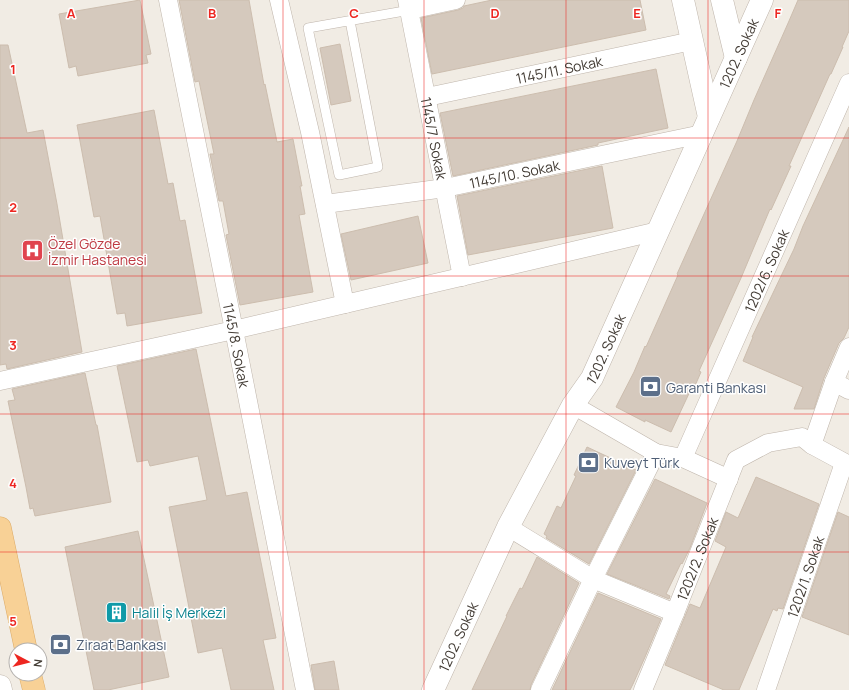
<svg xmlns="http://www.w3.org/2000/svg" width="849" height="690" viewBox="0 0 849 690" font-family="Manrope,sans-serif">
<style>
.building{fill:#d5c9bd;stroke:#ccbdae}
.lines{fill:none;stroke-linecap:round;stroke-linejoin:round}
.service-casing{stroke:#bfb5ab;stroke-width:10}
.minor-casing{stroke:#bfb5ab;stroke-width:19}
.tertiary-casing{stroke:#bfb5ab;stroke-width:23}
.primary-casing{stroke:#dcab68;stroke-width:23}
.service{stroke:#fff;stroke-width:9}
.minor{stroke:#fff;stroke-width:18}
.tertiary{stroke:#fff;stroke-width:22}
.primary{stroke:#f8d196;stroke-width:22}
.grid{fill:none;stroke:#ed2620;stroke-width:1;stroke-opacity:0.55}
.labels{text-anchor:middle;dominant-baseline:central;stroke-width:3;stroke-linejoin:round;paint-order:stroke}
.street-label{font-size:14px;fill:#433c35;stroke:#fff}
.health-label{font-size:14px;fill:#be3a42;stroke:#fff;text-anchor:start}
.service-label{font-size:14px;fill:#4e5e75;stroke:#fff;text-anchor:start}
.culture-label{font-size:14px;fill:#0d838f;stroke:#fff;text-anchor:start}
.grid-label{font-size:13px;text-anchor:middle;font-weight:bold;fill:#ed2620;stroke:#fff;stroke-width:3;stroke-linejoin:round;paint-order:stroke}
</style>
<rect width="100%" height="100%" fill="#f1ece4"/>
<g class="building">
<polygon points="140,0 151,54 146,55 148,63 78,76 76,66 69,68 59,14"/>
<polygon points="179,0 249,0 264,85 265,84 277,142 293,139 302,186 300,186 305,214 299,215 313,292 240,305 226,235 229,234 223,201 219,201 210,154 214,154 199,81 195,82"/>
<polygon points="492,0 640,0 646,30 432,74 421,18 458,10 463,8 464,6"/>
<polygon points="798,0 849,0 849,31 842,47 843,47 831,74 830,74 789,166 791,166 771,210 770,209 741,278 699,371 701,372 694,388 692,387 671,432 645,420 645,422 616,407 634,372 645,346 646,347 678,275 677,274 737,141 754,100 789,21"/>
<polygon points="340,44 351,101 331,105 320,48"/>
<polygon points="0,45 8,45 27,133 43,130 57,204 82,352 7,369 6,364 0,365"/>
<polygon points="656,69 668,128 598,143 598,145 453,176 440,113"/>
<polygon points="154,110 168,184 173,183 180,221 185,220 202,313 127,326 125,313 117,314 100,216 94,217 77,125"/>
<polygon points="849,127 849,327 844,338 839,343 824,378 814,409 794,409 803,387 743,361 753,337 752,337 794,249 803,226"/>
<polygon points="602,166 613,228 468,255 457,196"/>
<polygon points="418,216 428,263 351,280 341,234"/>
<polygon points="196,349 226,496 247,492 276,638 263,640 274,690 231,690 222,648 198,653 169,507 207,500 198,456 150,466 148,460 137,462 117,366"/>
<polygon points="85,373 96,425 97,425 111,502 35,516 33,508 30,509 26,487 8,401 15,400 12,389"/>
<polygon points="587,447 636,470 589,564 546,538 547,536 544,534 557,506 561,508 576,476 574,475"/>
<polygon points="756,477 819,504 783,609 778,608 777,611 773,609 739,690 724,690 665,665 690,604 700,608 726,547 715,541 726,512 738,518"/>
<polygon points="655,479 707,503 690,548 682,564 681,563 666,594 670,596 669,599 607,574"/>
<polygon points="838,512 849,517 849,635 802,617"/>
<polygon points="138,531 169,677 108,690 94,690 65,547"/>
<polygon points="537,557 579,583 531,685 530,690 472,690 507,616 506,616 520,588 522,589"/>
<polygon points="598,593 661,619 645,657 633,684 630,690 552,690"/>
<polygon points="334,661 339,690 315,690 311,665"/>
</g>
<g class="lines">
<defs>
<polyline id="service" points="350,21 378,167 339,175 308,28 410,10"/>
<g id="minor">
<path id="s1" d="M168 0 234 330 305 690"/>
<polyline points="279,0 310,132 345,304"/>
<path id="s2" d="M407 0 462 277"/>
<polyline points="410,10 456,0"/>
<path id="s3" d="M427 97 692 41"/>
<path id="s4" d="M325 204 445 188 702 134"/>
<polyline points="0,381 234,330 658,231"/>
<polyline points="834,382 849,390"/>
<polyline points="573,405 656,453 683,458 729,479"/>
<polyline points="812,445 834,382 849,347"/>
<path id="s5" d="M683 458 849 83"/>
<polyline points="508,527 593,579 675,613"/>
<polyline points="540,690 593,579 656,453"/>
<path id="s6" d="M643 690 675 613 736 460 768 443 802 437 812 445 849 465"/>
<path id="s7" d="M766 690 844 463"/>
</g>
<g id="tertiary">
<polyline points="683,0 709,117"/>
<polyline points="722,0 736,58"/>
<polyline points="0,686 1,690"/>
<path id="s8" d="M433 690 508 527 573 405 592 378 762 0"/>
</g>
<g id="primary">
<polyline points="0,528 26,650"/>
<polyline points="30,674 34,690"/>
</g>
</defs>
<use href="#service" class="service-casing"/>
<use href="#minor" class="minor-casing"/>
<use href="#tertiary" class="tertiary-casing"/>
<use href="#primary" class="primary-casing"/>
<use href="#service" class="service"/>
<use href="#minor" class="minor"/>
<use href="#tertiary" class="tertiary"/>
<use href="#primary" class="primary"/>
</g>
<path class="grid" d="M142 0V690M283 0V690M424 0V690M566 0V690M708 0V690M0 138H849M0 276H849M0 414H849M0 552H849"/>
<defs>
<symbol id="hospital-square" viewBox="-11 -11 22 22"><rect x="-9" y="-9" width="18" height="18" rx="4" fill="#e0444e" stroke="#fff"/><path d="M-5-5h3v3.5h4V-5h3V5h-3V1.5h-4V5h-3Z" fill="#fff"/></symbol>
<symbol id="bank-square" viewBox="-11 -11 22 22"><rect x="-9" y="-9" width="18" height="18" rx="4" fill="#5c6f8a" stroke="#fff"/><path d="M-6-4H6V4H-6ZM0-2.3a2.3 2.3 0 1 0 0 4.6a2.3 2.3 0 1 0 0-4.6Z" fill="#fff"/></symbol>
<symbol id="building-square" viewBox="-11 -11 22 22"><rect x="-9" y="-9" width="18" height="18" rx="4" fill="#0f9aa8" stroke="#fff"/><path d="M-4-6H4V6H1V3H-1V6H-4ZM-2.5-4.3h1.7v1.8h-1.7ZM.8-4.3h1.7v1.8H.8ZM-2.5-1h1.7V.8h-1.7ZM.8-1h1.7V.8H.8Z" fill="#fff"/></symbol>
</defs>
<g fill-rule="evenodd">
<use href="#hospital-square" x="20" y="238" width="25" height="25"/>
<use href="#bank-square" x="638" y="374" width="25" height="25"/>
<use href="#bank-square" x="576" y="450" width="25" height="25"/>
<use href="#building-square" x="104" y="600" width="25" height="25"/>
<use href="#bank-square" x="48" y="632" width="25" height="25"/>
</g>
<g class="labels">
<g class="street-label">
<text stroke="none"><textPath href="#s8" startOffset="707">1202. Sokak</textPath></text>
<text stroke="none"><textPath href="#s3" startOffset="135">1145/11. Sokak</textPath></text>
<text stroke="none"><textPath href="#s2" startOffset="141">1145/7. Sokak</textPath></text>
<text stroke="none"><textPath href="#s4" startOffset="192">1145/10. Sokak</textPath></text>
<text stroke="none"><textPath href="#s5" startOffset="205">1202/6. Sokak</textPath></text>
<text stroke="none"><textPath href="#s1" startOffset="352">1145/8. Sokak</textPath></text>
<text stroke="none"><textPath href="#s8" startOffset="383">1202. Sokak</textPath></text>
<text stroke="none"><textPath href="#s6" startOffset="142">1202/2. Sokak</textPath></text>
<text stroke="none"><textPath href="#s7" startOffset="120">1202/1. Sokak</textPath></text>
<text stroke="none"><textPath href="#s8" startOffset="59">1202. Sokak</textPath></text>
</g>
<g class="health-label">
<text x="48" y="243">Özel Gözde<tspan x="48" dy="16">İzmir Hastanesi</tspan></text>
</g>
<g class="service-label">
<text x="666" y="387">Garanti Bankası</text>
<text x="604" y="462">Kuveyt Türk</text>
<text x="76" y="644">Ziraat Bankası</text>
</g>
<g class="culture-label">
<text x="132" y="612">Halil İş Merkezi</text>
</g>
</g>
<g class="grid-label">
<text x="71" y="18">A</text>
<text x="212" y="18">B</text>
<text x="354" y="18">C</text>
<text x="495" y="18">D</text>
<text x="637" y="18">E</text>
<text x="778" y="18">F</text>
<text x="13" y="74">1</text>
<text x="13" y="212">2</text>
<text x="13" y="350">3</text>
<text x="13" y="488">4</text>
<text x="13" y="626">5</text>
</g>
<g transform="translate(28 662) rotate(97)"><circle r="19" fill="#ffffff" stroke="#b4b1ae"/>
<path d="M0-3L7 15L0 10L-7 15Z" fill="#ed2620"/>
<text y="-6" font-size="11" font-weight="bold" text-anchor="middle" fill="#433c35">N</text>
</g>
</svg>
